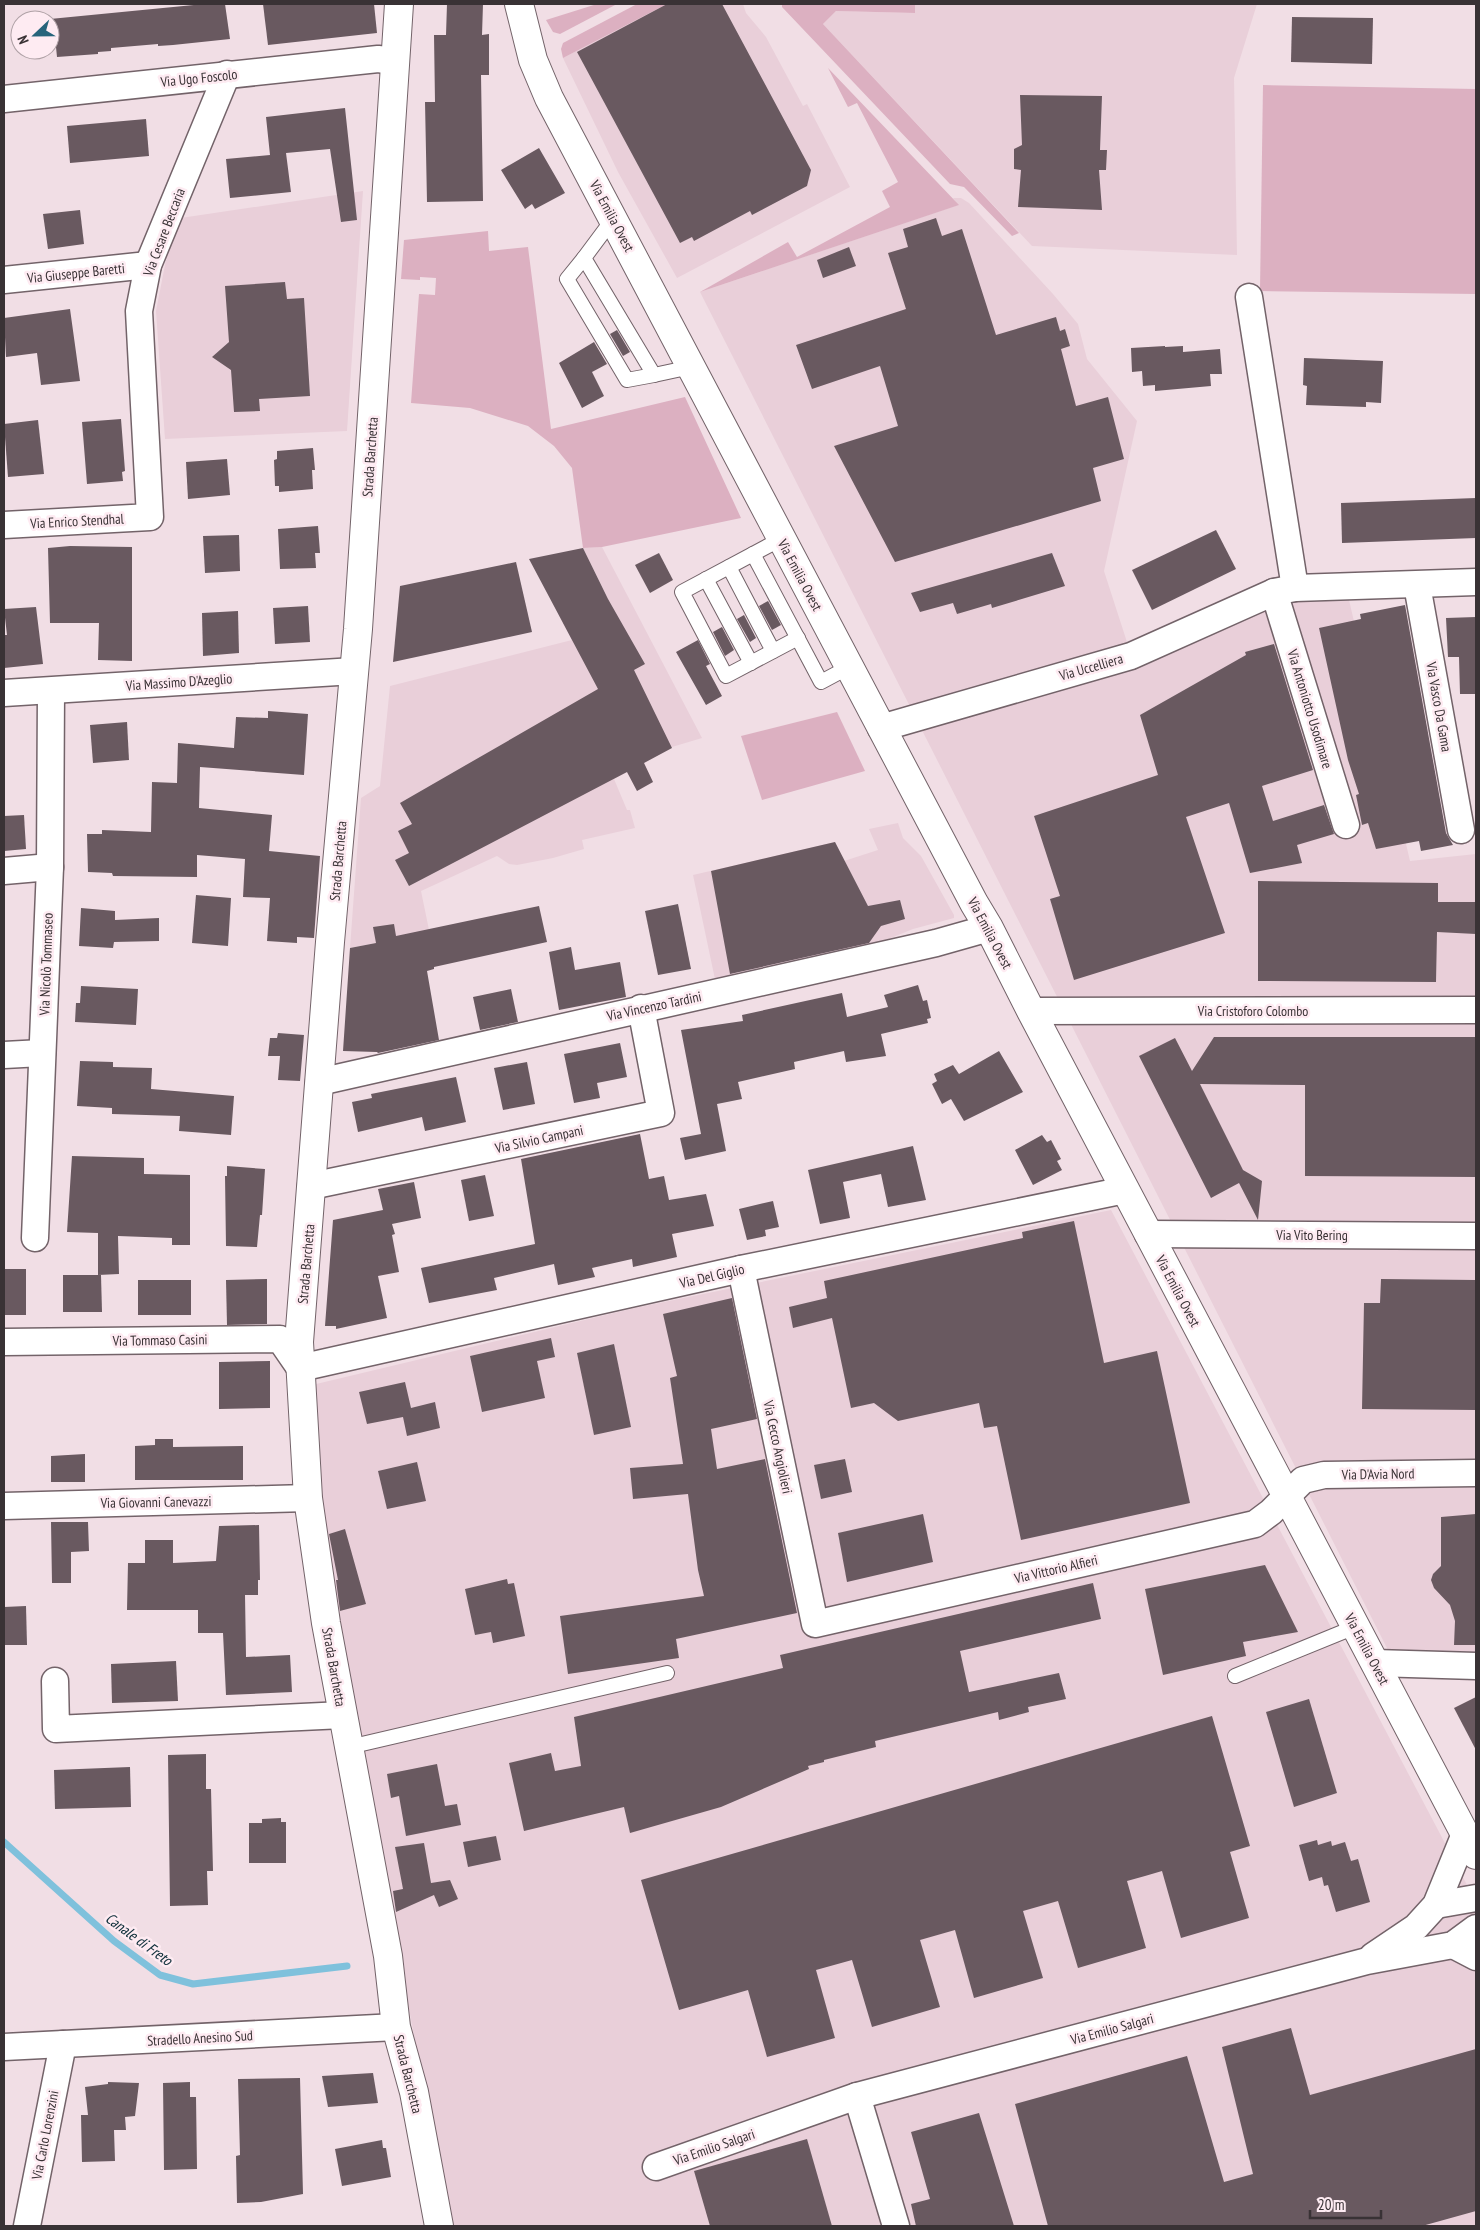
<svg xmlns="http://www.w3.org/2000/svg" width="1480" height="2230" viewBox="0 0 1480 2230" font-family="'PT Sans Narrow',sans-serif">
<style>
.built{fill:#e9cfd9}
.green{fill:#dcb0c1}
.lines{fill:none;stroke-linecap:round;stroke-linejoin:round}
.stream{stroke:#7fc1dc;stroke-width:7}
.building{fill:#695960}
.service-casing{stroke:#736369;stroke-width:16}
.minor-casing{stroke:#736369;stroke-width:29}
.tertiary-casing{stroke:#736369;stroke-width:30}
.secondary-casing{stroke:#736369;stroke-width:30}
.service{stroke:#fff;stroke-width:14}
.minor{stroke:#fff;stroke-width:26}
.tertiary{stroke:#fff;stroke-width:28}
.secondary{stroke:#fff;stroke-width:28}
.labels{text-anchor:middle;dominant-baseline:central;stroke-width:5;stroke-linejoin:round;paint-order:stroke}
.street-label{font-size:14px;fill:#393235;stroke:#feebf2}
.water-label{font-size:15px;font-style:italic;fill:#0d2e39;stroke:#feebf2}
</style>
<rect width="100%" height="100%" fill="#f1dee5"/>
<g class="built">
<polygon points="667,4 743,4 746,13 766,37 803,106 807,104 850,187 677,278 618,172 563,58"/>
<polygon points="915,4 1257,4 1234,78 1237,255 1032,246 823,24 836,11 914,13"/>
<polygon points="363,191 347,431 165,439 156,311 174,219"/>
<polygon points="953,198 961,198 969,203 1053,294 1078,324 1087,359 1137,421 1104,571 1136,670 1271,602 1349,600 1410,861 1476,854 1476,1653 1390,1654 700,292 958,205"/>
<polygon points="602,547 702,738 672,747 644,763 653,782 637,791 627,772 614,779 627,810 630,810 635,828 582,840 584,849 553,858 517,865 509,864 497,856 421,891 429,930 427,933 350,948 361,798 380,786 390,686 572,640 563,623 608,599 583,548"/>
<polygon points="898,823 903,838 921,856 954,915 954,918 913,929 866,948 816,956 731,976 716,984 693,875 835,842 844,861 878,850 869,829"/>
<polygon points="1111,1210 1476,1902 1476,2226 448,2226 415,2041 321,1535 312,1385 635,1308"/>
</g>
<g class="green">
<polygon points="597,4 617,4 560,34 553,32 546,20"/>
<polygon points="637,4 667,4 563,58 561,49 563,43"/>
<polygon points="782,4 915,4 915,13 836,11 823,24 1019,233 1012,236 964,187 950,184 782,7"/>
<polygon points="828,68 959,205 700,292 788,242 797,257 890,207 882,191 898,182 857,103 848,107"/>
<polygon points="1263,85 1476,89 1476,294 1260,291"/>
<polygon points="488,231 489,251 528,247 551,429 685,397 741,518 602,547 583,548 572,468 554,446 528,426 470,408 411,403 419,294 435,295 436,278 420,277 420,280 401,279 404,240"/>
<polygon points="837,712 865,771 762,800 741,736"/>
</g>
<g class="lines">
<polyline class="stream" points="4,1842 114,1941 160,1975 193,1984 347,1966"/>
</g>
<g class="building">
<polygon points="204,4 225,4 230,39 173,45 158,46 158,44 111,48 111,51 98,52 98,54 57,57 56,47 53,48 50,19"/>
<polygon points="263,4 374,4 377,33 268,45"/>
<polygon points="447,4 483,4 482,35 489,34 489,75 481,75 483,201 427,202 425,102 435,102 434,35 446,35"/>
<polygon points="667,4 722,4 811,170 807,186 752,215 750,211 694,241 692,237 680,243 577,52"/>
<polygon points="1292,17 1373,18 1372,64 1291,62"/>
<polygon points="1020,95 1102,96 1100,150 1107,150 1106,170 1099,170 1102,210 1018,207 1021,170 1014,169 1014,149 1022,145"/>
<polygon points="345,108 357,220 341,222 330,149 286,153 291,192 230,198 226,159 270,155 266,117"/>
<polygon points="146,119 149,156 70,163 67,126"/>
<polygon points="539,148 565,193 535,209 532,204 525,209 501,170"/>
<polygon points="80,210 84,244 48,249 43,214"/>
<polygon points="936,218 942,236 962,229 996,335 1056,317 1060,331 1065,329 1070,346 1061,349 1076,406 1108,397 1124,459 1093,468 1101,501 895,562 834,446 898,426 880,366 812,389 796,345 906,309 888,253 908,247 903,229"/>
<polygon points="849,247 856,266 823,278 817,260"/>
<polygon points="285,282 287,299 304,298 310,396 259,399 260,411 234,412 231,370 212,357 229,342 225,286"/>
<polygon points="70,309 80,381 41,385 37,353 6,357 4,318"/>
<polygon points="617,330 630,352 623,356 610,334"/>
<polygon points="594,342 607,364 592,372 604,396 582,408 559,363"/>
<polygon points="1165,346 1165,347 1183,346 1183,352 1220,349 1222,374 1210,374 1211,386 1155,391 1155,385 1143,386 1142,371 1132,372 1131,348"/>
<polygon points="1304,358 1383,361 1381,403 1366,402 1366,407 1306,405 1307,386 1303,385"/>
<polygon points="121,419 125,471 122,472 123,481 87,484 82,422"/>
<polygon points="38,420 44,474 8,477 4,424"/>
<polygon points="313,448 315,470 312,470 313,489 279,492 279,486 275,486 274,460 277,459 277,451"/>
<polygon points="227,459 230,495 188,499 186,462"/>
<polygon points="1476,498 1476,538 1342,543 1341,503"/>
<polygon points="318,526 320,553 315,553 316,568 280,569 278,529"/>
<polygon points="1216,530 1236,569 1152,610 1132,570"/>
<polygon points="239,535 240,571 205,573 203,536"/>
<polygon points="70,546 132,547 132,661 98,660 99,623 50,623 48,548"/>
<polygon points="583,548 608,599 645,664 634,670 672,748 644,763 653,782 637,791 627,772 409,886 395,860 409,853 398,831 412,824 400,803 598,689 529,559"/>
<polygon points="659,553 673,580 650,593 635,565"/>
<polygon points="1052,553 1065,586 992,608 991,604 957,614 953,603 920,612 911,593"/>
<polygon points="516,562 532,632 393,662 400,586"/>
<polygon points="768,601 781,625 772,630 759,606"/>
<polygon points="1405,605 1446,833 1453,845 1421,851 1419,841 1376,849 1368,823 1362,825 1356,795 1359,794 1348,760 1319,628 1361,619 1360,614"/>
<polygon points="308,606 310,642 275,644 273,608"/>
<polygon points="36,607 43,664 4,668 4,635 7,635 4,609"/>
<polygon points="238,611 239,653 203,656 202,613"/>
<polygon points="744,615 756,638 750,642 737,619"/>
<polygon points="1476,617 1476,694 1460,694 1459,657 1448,657 1446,618"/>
<polygon points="722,627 734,650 725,656 713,632"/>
<polygon points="698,640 710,664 706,666 722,696 706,705 676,652"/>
<polygon points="1274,644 1313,770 1262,786 1273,821 1324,805 1334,834 1297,845 1302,863 1250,873 1229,803 1186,817 1225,933 1074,980 1050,899 1060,896 1034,816 1158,775 1140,715 1246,655 1245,652"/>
<polygon points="268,711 308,714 304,775 200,767 199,808 272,815 269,851 320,856 314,938 297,937 297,943 267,941 270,898 243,897 245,859 197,855 197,877 113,876 112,873 88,872 87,834 102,834 102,830 151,832 152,782 177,783 178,743 234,748 236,717 268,718"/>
<polygon points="127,722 129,760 93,763 90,725"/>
<polygon points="24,815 26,849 4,851 4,816"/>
<polygon points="835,842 868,906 900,900 905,919 881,926 869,943 730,974 711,871"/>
<polygon points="1258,881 1438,883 1438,902 1476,902 1476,934 1437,932 1436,982 1258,981"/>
<polygon points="196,895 231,898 228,946 192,943"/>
<polygon points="678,904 691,969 658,975 645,911"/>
<polygon points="539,906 547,942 434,967 434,969 427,971 439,1040 378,1053 377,1052 343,1051 350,948 376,943 373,927 394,924 396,936"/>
<polygon points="81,908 115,911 115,920 159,918 159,941 114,942 113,948 79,946"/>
<polygon points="571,947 575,970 620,962 626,997 559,1010 549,952"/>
<polygon points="918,985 923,1001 927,1000 931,1018 927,1019 928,1023 881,1034 886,1056 846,1062 844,1051 794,1062 795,1069 738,1082 742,1099 717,1104 726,1151 685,1160 680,1138 701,1134 681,1030 743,1021 742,1015 842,993 847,1017 888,1007 884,995"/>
<polygon points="81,986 138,989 136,1025 75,1022 76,1003 80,1003"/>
<polygon points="511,989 518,1022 480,1030 473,997"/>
<polygon points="278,1033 304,1035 300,1081 278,1080 280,1056 268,1056 270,1038 277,1038"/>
<polygon points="1214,1037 1476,1037 1476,1177 1305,1176 1305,1085 1200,1084 1243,1170 1262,1181 1258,1220 1239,1183 1211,1198 1139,1056 1175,1038 1192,1071"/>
<polygon points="620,1043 627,1077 597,1083 600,1098 574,1103 564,1054"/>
<polygon points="999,1051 1023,1092 964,1121 951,1099 942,1104 932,1084 937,1081 934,1074 953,1065 959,1074"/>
<polygon points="80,1061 113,1062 113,1067 152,1068 151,1089 234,1096 231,1135 179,1131 180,1116 112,1114 112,1108 77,1106"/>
<polygon points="527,1062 535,1104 503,1110 494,1068"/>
<polygon points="456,1077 466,1122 425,1131 422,1117 358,1132 352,1102 372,1098 371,1094"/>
<polygon points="640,1134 649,1179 664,1176 669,1200 706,1194 714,1226 672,1234 677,1257 633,1267 632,1259 592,1268 595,1277 558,1285 554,1264 494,1278 497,1290 429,1303 421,1268 535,1244 521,1159"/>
<polygon points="1042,1135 1047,1142 1051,1140 1061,1159 1057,1161 1062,1170 1033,1185 1015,1150"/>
<polygon points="913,1146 926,1200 888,1207 881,1174 843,1182 850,1218 820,1224 808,1170"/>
<polygon points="72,1156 144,1158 144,1174 190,1175 190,1245 172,1245 172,1238 118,1236 119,1274 98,1275 98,1233 67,1232"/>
<polygon points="227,1166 265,1169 262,1215 260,1215 257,1247 226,1246 225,1176 227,1176"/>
<polygon points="485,1175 494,1216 469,1221 461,1180"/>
<polygon points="414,1182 421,1218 392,1224 395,1234 392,1235 399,1272 378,1276 387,1318 336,1329 336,1326 325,1326 333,1220 383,1210 378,1189"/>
<polygon points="773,1201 779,1227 765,1230 766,1236 747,1240 739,1209"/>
<polygon points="1074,1221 1104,1363 1157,1351 1190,1503 1021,1540 997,1426 984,1428 979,1403 898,1421 874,1403 851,1408 832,1318 793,1328 789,1307 827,1298 824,1281 1023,1238 1022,1232"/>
<rect x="4" y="1269" width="22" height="46"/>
<polygon points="63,1275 101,1275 102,1312 63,1312"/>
<polygon points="267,1279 267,1324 227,1325 226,1280"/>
<polygon points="1381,1279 1476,1280 1476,1410 1362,1409 1364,1303 1380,1303"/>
<rect x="138" y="1280" width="53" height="35"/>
<polygon points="732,1298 757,1419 711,1429 717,1469 765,1459 797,1613 676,1639 679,1658 568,1674 560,1616 704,1596 698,1570 688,1494 633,1499 630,1468 683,1464 670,1378 677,1376 663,1314"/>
<polygon points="551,1338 555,1357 537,1361 545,1398 482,1412 470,1356"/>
<polygon points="614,1344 631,1427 594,1435 577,1353"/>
<polygon points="270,1361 270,1408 219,1409 219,1362"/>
<polygon points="405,1382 411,1408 435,1402 440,1428 407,1436 403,1417 367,1424 359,1392"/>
<polygon points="155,1439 173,1439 173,1447 243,1446 243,1480 135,1480 135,1446 155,1445"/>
<polygon points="85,1454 85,1482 51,1482 51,1456"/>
<polygon points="845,1459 852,1492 821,1499 814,1465"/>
<polygon points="417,1462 426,1501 387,1509 378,1471"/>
<polygon points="923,1514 933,1562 847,1582 838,1533"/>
<polygon points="1476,1514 1476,1645 1454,1645 1455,1621 1450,1605 1434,1588 1431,1580 1433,1574 1441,1566 1441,1517"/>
<polygon points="51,1522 88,1522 89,1551 71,1552 71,1583 52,1583"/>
<polygon points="259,1525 260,1580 258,1580 258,1595 245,1595 246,1657 290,1655 292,1692 226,1695 223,1633 198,1633 198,1610 127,1610 128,1563 145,1563 145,1540 173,1540 173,1563 216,1561 219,1526"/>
<polygon points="345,1529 366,1604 340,1611 336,1580 338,1580 329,1534"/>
<polygon points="1265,1565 1298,1632 1243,1642 1246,1656 1163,1675 1145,1589"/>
<polygon points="507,1579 508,1584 514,1583 525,1636 493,1643 491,1632 475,1635 465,1589"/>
<polygon points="1093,1583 1101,1619 960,1651 969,1692 1059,1673 1066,1699 1028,1707 1029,1712 999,1720 998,1712 875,1741 876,1747 824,1760 824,1762 808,1766 809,1769 721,1807 630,1833 624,1807 524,1831 509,1763 551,1753 555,1771 581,1766 574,1717 783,1668 780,1655"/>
<polygon points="26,1606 27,1645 4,1645 4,1607"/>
<polygon points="176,1661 178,1701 112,1703 111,1664"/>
<polygon points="1476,1697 1476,1750 1454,1708"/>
<polygon points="1309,1699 1337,1793 1294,1807 1266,1712"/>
<polygon points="1212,1716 1250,1846 1230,1852 1249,1918 1181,1938 1162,1871 1145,1876 1127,1881 1146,1948 1078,1968 1058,1901 1023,1911 1043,1978 974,1998 955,1930 920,1940 940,2007 872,2027 852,1960 816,1970 835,2038 767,2057 748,1990 679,2010 641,1880"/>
<polygon points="206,1754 206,1789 211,1789 213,1871 207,1871 208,1905 170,1906 168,1755"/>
<polygon points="437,1764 445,1806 457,1804 461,1825 406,1836 399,1796 391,1798 387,1774"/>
<polygon points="130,1767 131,1807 55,1809 54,1770"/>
<polygon points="281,1818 281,1822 286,1822 286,1863 249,1863 249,1823 262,1823 262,1819"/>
<polygon points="496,1836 501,1860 468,1867 463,1842"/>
<polygon points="1317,1840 1318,1845 1331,1841 1332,1846 1345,1842 1351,1861 1358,1859 1370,1902 1336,1912 1328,1885 1324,1886 1322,1877 1309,1881 1299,1845"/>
<polygon points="424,1843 431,1883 450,1880 458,1899 439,1907 434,1895 396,1912 393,1891 403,1889 395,1847"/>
<polygon points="1291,2028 1310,2095 1476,2049 1476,2211 1422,2226 1048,2226 1015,2104 1187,2056 1224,2182 1253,2174 1222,2047"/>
<polygon points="373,2073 378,2103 328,2107 322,2076"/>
<polygon points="300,2078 303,2194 261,2202 237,2203 236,2156 240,2155 238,2079"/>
<polygon points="108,2082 139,2083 135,2116 125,2117 126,2130 114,2130 115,2161 82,2162 81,2115 88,2115 85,2087 108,2084"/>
<polygon points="190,2082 190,2097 196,2097 197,2169 164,2170 163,2083"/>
<polygon points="979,2113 1014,2226 916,2226 911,2204 930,2199 911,2132"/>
<polygon points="807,2139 832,2226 710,2226 694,2171"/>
<polygon points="382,2140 383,2148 386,2148 391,2177 342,2186 335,2149"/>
</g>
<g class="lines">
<defs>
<g id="service">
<polyline points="613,219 584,258 654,375 691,367"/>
<polyline points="584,258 567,279 627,380 654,375"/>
<polyline points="781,539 682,592 726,676 798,638"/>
<polyline points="753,554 821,682 849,667"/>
<polyline points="729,567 773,651"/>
<polyline points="706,579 751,663"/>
<polyline points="1235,1676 1355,1627"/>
<polyline points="349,1747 667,1673"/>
</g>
<g id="minor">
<polyline points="4,99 378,59 394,61"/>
<polyline points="4,280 148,265"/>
<polyline points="1249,297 1295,588"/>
<polyline points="4,525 150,517 139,311 148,265 227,74"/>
<polyline points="1417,585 1461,830"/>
<polyline points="1274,592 1346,825"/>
<polyline points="4,693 354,671"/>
<polyline points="881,728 1131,656 1274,592 1295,588 1476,582"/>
<polyline points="4,871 50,867"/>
<polyline points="1031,1011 1476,1010"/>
<polyline points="4,1055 42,1053"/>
<polyline points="319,1082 936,943 989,928"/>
<polyline points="311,1186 661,1113 641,1008"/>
<polyline points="1148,1234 1476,1236"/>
<polyline points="35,1238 50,867 51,691"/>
<polyline points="741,1269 815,1624 1255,1524 1271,1512 1303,1480 1324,1475 1476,1473"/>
<polyline points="4,1342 280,1339 300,1368 741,1269 1125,1190"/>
<polyline points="4,1506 308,1498"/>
<polyline points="1375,1663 1476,1666"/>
<polyline points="55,1681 56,1729 343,1715"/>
<polyline points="1436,1905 1476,1898"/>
<polyline points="1453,1945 1476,1957"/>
<polyline points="1373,1956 1416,1927 1436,1905 1465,1834"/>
<polyline points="4,2047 396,2027"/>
<polyline points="857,2096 896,2226"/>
<polyline points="656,2167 857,2096 1367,1961 1453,1945 1476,1928"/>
<polyline points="27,2226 63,2044"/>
</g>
<polyline id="tertiary" points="399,4 358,629 330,942 299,1342 308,1498 326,1623 388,1956 396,2027 414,2092 439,2226"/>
<polyline id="secondary" points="519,4 533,60 549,98 974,903 989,928 1031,1011 1476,1855"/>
</defs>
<use href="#service" class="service-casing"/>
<use href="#minor" class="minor-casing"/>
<use href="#tertiary" class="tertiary-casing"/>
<use href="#secondary" class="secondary-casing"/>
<use href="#service" class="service"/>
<use href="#minor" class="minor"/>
<use href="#tertiary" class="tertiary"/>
<use href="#secondary" class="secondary"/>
</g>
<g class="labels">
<g class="street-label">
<text transform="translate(199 78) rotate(-6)">Via Ugo Foscolo</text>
<text transform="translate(612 216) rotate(62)">Via Emilia Ovest</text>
<text transform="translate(164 232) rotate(-69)">Via Cesare Beccaria</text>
<text transform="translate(76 273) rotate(-6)">Via Giuseppe Baretti</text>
<text transform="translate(370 457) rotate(-86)">Strada Barchetta</text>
<text transform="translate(77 521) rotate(-3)">Via Enrico Stendhal</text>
<text transform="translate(800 575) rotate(62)">Via Emilia Ovest</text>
<text transform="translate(1091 667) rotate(-16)">Via Uccelliera</text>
<text transform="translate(179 682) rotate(-4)">Via Massimo D'Azeglio</text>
<text transform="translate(1439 707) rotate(80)">Via Vasco Da Gama</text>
<text transform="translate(1310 709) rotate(73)">Via Antoniotto Usodimare</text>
<text transform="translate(338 861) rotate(-85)">Strada Barchetta</text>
<text transform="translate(990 933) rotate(62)">Via Emilia Ovest</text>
<text transform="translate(46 964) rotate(-88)">Via Nicolò Tommaseo</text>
<text transform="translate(654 1006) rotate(-12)">Via Vincenzo Tardini</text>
<text x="1253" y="1011">Via Cristoforo Colombo</text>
<text transform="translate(539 1139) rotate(-12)">Via Silvio Campani</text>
<text x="1312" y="1235">Via Vito Bering</text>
<text transform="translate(306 1264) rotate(-85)">Strada Barchetta</text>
<text transform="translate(712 1276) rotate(-13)">Via Del Giglio</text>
<text transform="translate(1178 1291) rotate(62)">Via Emilia Ovest</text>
<text transform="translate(160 1340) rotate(-1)">Via Tommaso Casini</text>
<text transform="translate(778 1447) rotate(78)">Via Cecco Angiolieri</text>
<text transform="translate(1378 1474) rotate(-1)">Via D'Avia Nord</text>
<text transform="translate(156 1502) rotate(-1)">Via Giovanni Canevazzi</text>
<text transform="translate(1056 1569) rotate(-13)">Via Vittorio Alfieri</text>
<text transform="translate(1367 1649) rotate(62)">Via Emilia Ovest</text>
<text transform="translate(334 1667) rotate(80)">Strada Barchetta</text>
<text transform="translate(1112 2029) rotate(-15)">Via Emilio Salgari</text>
<text transform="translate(200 2038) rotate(-3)">Stradello Anesino Sud</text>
<text transform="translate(408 2074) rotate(76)">Strada Barchetta</text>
<text transform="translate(45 2135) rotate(-79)">Via Carlo Lorenzini</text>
<text transform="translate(714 2147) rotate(-19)">Via Emilio Salgari</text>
</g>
<g class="water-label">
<text transform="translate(139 1939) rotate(36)">Canale di Freto</text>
</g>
</g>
<rect width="1480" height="2230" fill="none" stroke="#393235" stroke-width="10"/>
<g transform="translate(35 35) rotate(248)"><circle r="24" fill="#feebf2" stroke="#afa1a6"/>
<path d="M0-4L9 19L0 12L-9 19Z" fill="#27647b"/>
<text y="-8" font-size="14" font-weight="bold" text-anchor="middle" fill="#393235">N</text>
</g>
<path d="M1310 2210v8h71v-8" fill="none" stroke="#393235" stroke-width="2.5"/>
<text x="1318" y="2210" font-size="15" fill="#393235" stroke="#feebf2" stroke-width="4" paint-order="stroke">20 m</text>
</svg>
